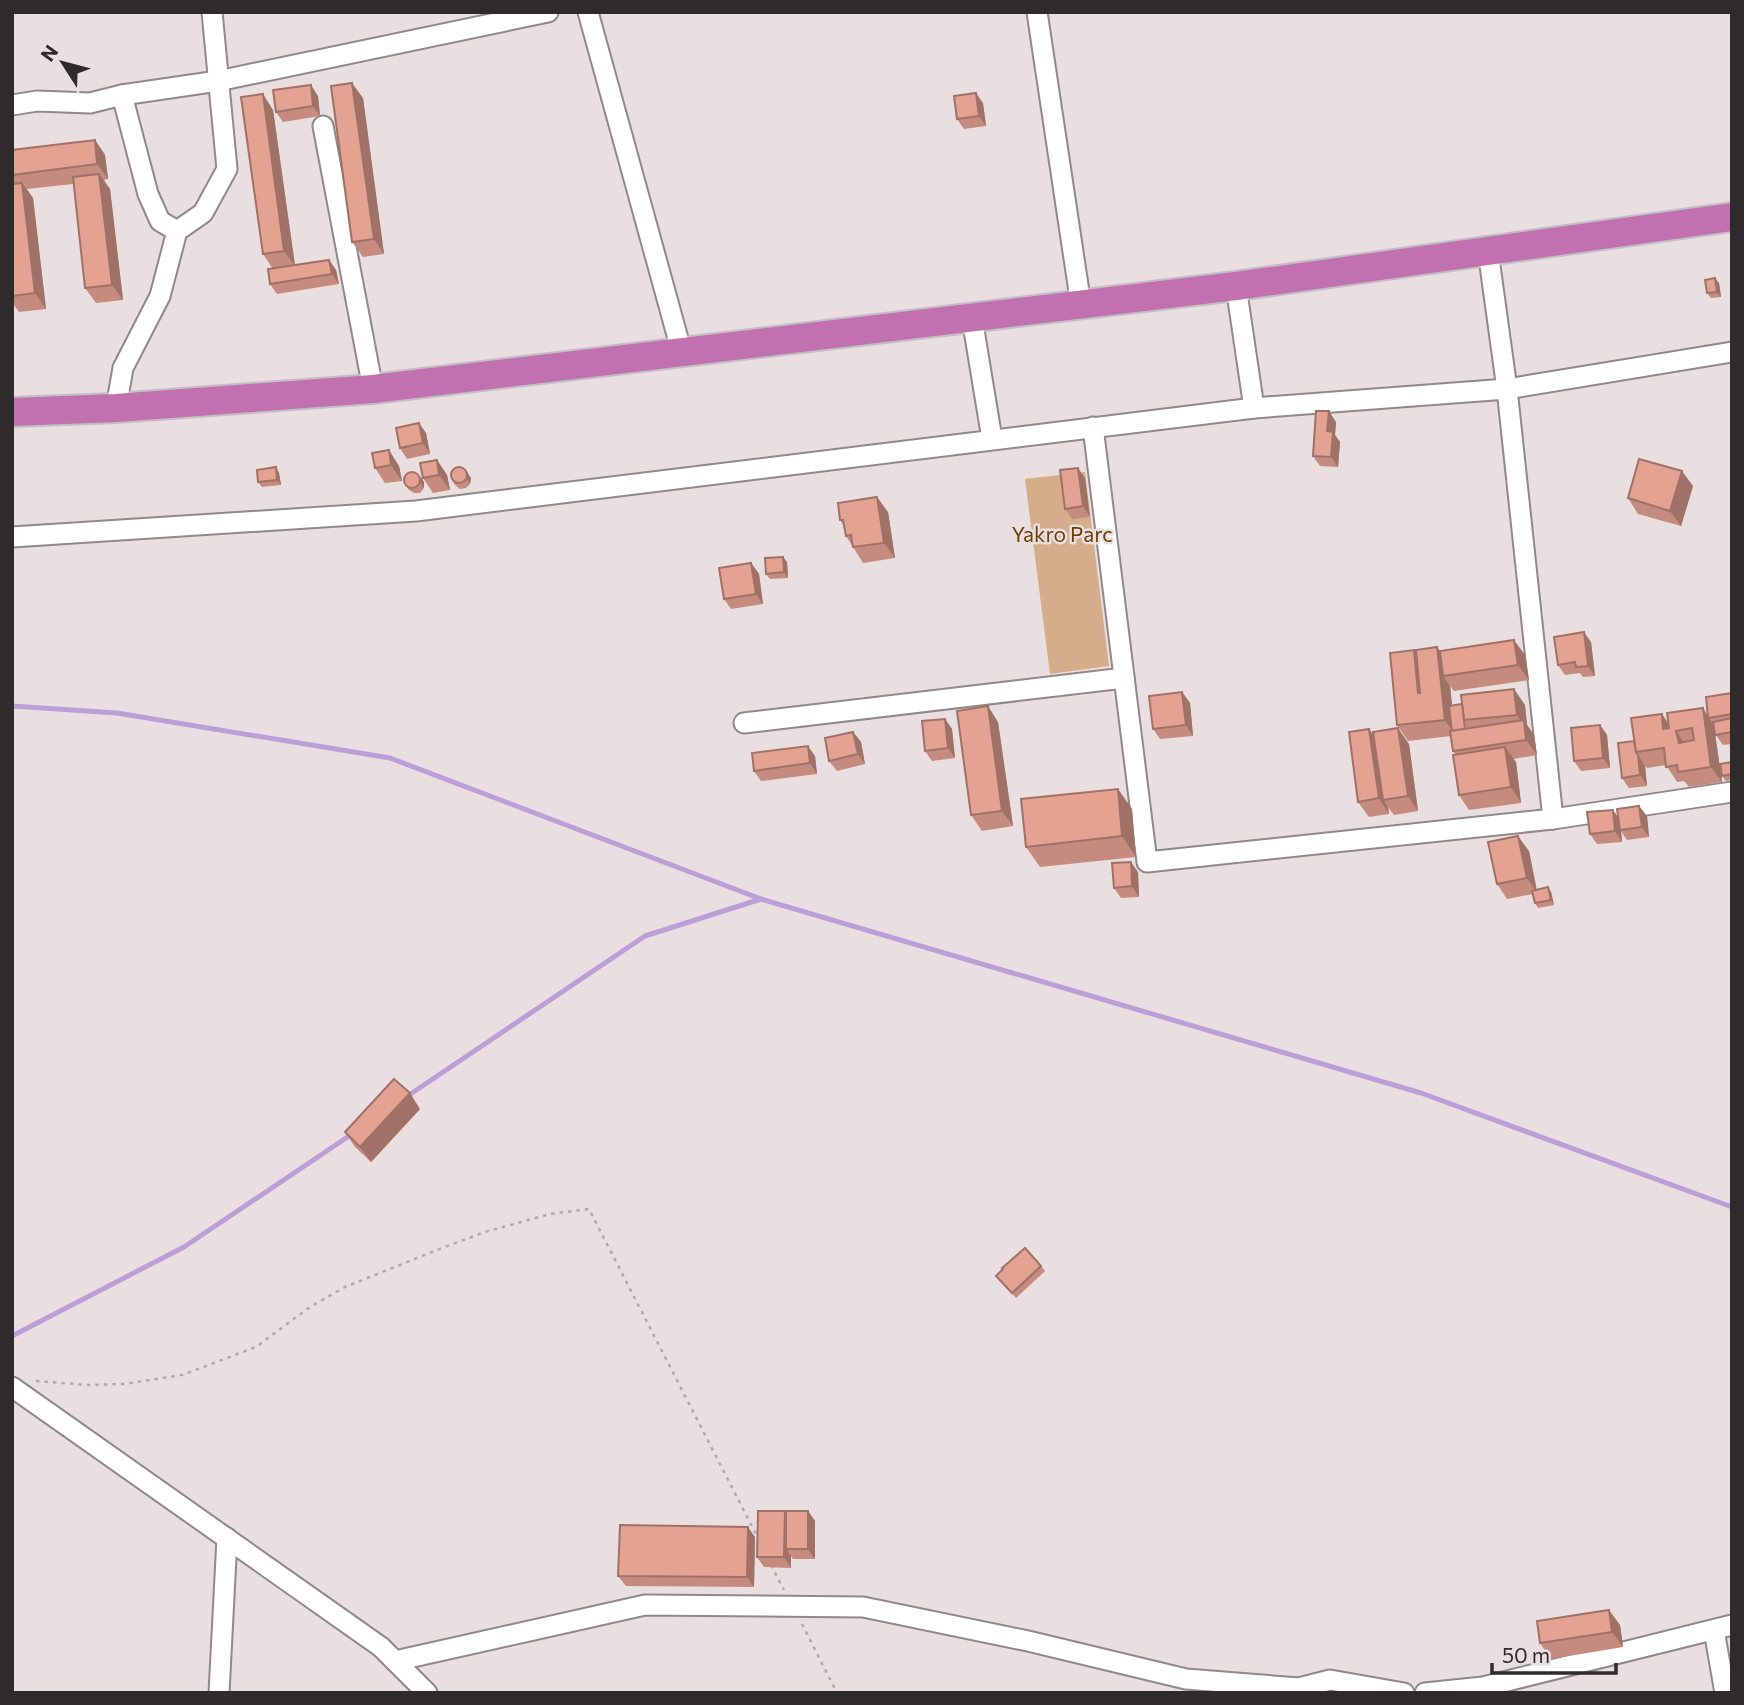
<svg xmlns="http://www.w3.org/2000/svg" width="1744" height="1705" viewBox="0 0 1744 1705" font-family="Commissioner,sans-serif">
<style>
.green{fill:#d6ad8a}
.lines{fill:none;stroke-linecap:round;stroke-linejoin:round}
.stream{stroke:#bba0d7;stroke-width:5}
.minor-casing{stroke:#91888a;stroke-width:23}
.highway-casing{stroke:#c1bfc0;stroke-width:32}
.path{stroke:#b1a9aa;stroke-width:2.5;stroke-dasharray:3.5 5;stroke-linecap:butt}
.minor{stroke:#fff;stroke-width:19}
.highway{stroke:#c171b0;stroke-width:28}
.wall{fill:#c48b7e}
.shaded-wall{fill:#a07167}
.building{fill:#e4a293;stroke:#a07167;stroke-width:2;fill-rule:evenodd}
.labels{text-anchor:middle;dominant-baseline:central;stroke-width:5;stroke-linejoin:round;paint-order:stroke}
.park-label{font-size:21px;fill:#6c3d07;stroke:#e9dfe1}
</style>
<rect width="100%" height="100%" fill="#e9dfe1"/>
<polygon class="green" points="1085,472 1109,666 1050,674 1025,479"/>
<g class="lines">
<g class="stream">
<polyline points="12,706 117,713 390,758 761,899 1421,1093 1732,1207"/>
<polyline points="406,1097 645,936 761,899"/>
<polyline points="12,1336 184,1247 352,1134"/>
</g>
<defs>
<g id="minor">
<polyline points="588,12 682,353"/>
<polyline points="1037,12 1081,305"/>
<polyline points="122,95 148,194 160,221 177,231"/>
<polyline points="12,105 37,101 90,103 122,95 218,81 548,12"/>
<polyline points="323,126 373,389"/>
<polyline points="1488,251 1507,389 1553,819"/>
<polyline points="1236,286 1254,408"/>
<polyline points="972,318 992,439"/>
<polyline points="116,408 123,368 160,296 177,231 203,213 227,169 212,12"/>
<polyline points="1093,427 1147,862 1553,819 1732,792"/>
<polyline points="12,537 416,511 1254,408 1507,389 1732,352"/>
<polyline points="744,723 1124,678"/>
<polyline points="12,1387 381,1647 427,1693"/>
<polyline points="1714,1630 1725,1693"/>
<polyline points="395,1661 645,1605 863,1607 1028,1641 1186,1679 1299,1688 1330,1680 1404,1693"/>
<polyline points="219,1693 227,1538"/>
<polyline points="1425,1693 1483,1687 1732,1625"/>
</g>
<polyline id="highway" points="12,412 116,408 373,389 1236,286 1732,217"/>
</defs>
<use href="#minor" class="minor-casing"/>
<use href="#highway" class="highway-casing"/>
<g class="path">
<polyline points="36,1381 90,1385 124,1384 182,1375 256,1347 310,1307 345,1287 442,1248 485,1232 550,1214 589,1209 759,1540"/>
<polyline points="771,1565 784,1590"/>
<polyline points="802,1624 837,1693"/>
</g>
<use href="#minor" class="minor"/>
<use href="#highway" class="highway"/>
</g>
<g class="wall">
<polygon points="318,96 320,116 283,122 276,112"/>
<polygon points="363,98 384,254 363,257 352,242"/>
<polygon points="983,103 986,126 964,129 957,119"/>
<polygon points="273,110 295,265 329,260 336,270 339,284 277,294 270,284 273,269 263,254"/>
<polygon points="95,140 105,155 108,179 104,180 110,189 123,300 96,303 85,288 73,184 27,189 33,198 46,309 19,312 12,302 12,150"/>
<polygon points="1719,283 1721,297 1711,298 1707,293"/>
<polygon points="1336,422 1335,435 1340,442 1338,467 1320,466 1313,456"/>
<polygon points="426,433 430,454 407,459 400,448"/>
<polygon points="372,453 399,466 402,481 385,483 375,468"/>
<polygon points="437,460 447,475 450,490 433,493 423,478"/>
<polygon points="276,467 279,473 281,485 262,487 258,482"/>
<polygon points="471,478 470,484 466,488 460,489 455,485 452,480"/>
<polygon points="1085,478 1090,517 1072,519 1065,509"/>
<polygon points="424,482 424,488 420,493 414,493 409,490 405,485"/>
<polygon points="1693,486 1681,526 1638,514 1628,498"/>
<polygon points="888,512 895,558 863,563 846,536 844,526 840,520"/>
<polygon points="787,562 788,578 770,579 766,574"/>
<polygon points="751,563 759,574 763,604 731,609 724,599"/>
<polygon points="1591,642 1595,676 1583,677 1580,673 1565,675 1558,665"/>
<polygon points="1437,647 1440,651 1525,655 1529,680 1454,691 1450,686 1452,705 1525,705 1527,725 1534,735 1537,755 1513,759 1516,762 1521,803 1469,810 1459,795 1455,754 1453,751 1451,736 1408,741 1397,725 1416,653"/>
<polygon points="1182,692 1190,703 1193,736 1160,739 1153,729"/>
<polygon points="1732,693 1732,744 1723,745 1715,734 1722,782 1689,787 1684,781 1677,782 1666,765 1647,768 1645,766 1647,786 1629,788 1622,778 1634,741 1662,714 1668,724 1708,715"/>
<polygon points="945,719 952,729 955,758 932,761 925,751"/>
<polygon points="998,722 1013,826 982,831 971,815"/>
<polygon points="1600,725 1607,735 1610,768 1581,771 1574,761"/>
<polygon points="1369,729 1374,736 1409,744 1418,811 1394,815 1388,807 1389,814 1369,817 1358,802"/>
<polygon points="853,732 861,742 865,764 837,771 829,761"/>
<polygon points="815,756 817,774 761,781 754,771"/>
<polygon points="1732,762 1732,780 1726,781 1722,776"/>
<polygon points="1132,809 1136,857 1040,867 1026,847"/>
<polygon points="1613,810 1618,818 1647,816 1649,837 1627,840 1621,831 1622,842 1597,844 1590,834"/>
<polygon points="1529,851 1537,890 1548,887 1551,892 1554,905 1538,908 1535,903 1533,894 1507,899 1497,884"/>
<polygon points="1138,872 1139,897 1121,898 1114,888"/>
<polygon points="420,1109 371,1162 355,1147 345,1132"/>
<polygon points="1041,1266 1045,1271 1016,1298 996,1276 1003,1269"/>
<polygon points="808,1511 815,1521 815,1559 793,1559 791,1556 791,1568 764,1567 757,1557 786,1514"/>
<polygon points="755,1537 754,1587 626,1586 618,1576"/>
<polygon points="1620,1625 1623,1647 1551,1659 1540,1643"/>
</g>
<g class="shaded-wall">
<polygon points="352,83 363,98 384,254 374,239"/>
<polygon points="311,85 318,96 320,116 313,106"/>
<polygon points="976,93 983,103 986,126 979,116"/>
<polygon points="263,94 273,110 295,266 284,251"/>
<polygon points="95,140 105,155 108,179 97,164"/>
<polygon points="99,174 110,189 123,300 112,285"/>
<polygon points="22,183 33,198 46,309 35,293"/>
<polygon points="329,260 336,270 339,284 332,274"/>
<polygon points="1715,278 1719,283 1721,297 1717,292"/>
<polygon points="1329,411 1336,422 1335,435 1340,442 1338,467 1331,457 1327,431"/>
<polygon points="419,423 426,433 430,454 423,443"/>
<polygon points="389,450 399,466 402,481 391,465"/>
<polygon points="437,460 447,475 450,490 439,475"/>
<polygon points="276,467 279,473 281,485 277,480"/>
<polygon points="1078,468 1085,478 1090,517 1083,506"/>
<polygon points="1682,471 1693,486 1681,526 1670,511"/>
<polygon points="467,472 471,478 470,484 467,479"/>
<polygon points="421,477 424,482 424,488 420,483"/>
<polygon points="877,497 888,512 895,558 884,543"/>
<polygon points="783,557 787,562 788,578 784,572"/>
<polygon points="751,563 759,574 763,604 756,594"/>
<polygon points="1584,632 1591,642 1595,676 1588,666"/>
<polygon points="1514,640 1525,655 1529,680 1518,665"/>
<polygon points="1437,647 1448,663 1443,676 1450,686 1455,732 1453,732 1445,720"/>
<polygon points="1414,650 1425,666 1429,708 1418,693"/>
<polygon points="1514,689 1525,705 1527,725 1534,735 1537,755 1526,740 1524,726 1517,715"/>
<polygon points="1182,692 1190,703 1193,736 1186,725"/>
<polygon points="988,706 998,722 1013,826 1002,811"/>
<polygon points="1703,708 1714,726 1722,782 1711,767"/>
<polygon points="1662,714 1672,729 1663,729"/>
<polygon points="945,719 952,729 955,758 948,748"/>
<polygon points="1600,725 1607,735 1610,768 1603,758"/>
<polygon points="1398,728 1409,744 1418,811 1408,796"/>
<polygon points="1369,729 1380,745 1383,800 1388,807 1389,814 1379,798"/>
<polygon points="1676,731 1687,747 1679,743"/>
<polygon points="853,732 861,742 865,764 858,754"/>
<polygon points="808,746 815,756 817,774 810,763"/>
<polygon points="1505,747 1516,762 1521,803 1511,787"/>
<polygon points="1638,755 1645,766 1647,786 1640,775"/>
<polygon points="1118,789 1132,809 1136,857 1122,836"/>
<polygon points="1639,806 1647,816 1649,837 1642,827"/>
<polygon points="1613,810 1620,820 1622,842 1615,831"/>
<polygon points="1518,836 1529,851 1537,893 1527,878"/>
<polygon points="1131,862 1138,872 1139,897 1132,886"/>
<polygon points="1548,887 1551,892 1554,905 1551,900"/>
<polygon points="410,1093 420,1109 371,1162 360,1147"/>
<polygon points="785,1511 792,1522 786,1549 791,1556 791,1568 784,1557"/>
<polygon points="808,1511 815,1521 815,1559 808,1549"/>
<polygon points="748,1527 755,1537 754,1587 747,1577"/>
<polygon points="1609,1610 1620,1625 1623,1647 1612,1632"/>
</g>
<g class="building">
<polygon points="352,83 374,239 352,242 331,86"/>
<polygon points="311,85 313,106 276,112 273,90"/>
<polygon points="976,93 979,116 957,119 954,96"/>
<polygon points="263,94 284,251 263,254 241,97"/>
<polygon points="95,140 97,164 12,175 12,150"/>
<polygon points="99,174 112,285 85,288 73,177"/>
<polygon points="22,183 35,293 12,296 12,184"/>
<polygon points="329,260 332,274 270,284 268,269"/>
<polygon points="1715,278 1717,292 1707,293 1705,280"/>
<polygon points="1316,411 1329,411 1327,431 1333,432 1331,457 1313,456"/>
<polygon points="419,423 423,443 400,448 396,428"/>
<polygon points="389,450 391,465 375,468 372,453"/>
<polygon points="1639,459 1682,471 1670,511 1628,498"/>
<polygon points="437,460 439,475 423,478 420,463"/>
<circle cx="459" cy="475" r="8"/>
<polygon points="276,467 277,480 258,482 257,470"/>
<polygon points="1078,468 1083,506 1065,509 1060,470"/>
<circle cx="412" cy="480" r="8"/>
<polygon points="877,497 884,543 853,547 851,535 846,536 843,520 840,520 838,503"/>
<polygon points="783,557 784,572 766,574 765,558"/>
<polygon points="751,563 756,594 724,599 719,568"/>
<polygon points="1584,632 1588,666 1576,667 1575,662 1558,665 1554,637"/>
<polygon points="1514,640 1518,665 1443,676 1440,651"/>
<polygon points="1437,647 1445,720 1397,725 1390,653 1414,650 1418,693 1420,693 1416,650"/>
<polygon points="1514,689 1517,715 1464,720 1461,695"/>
<polygon points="1182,692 1186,725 1153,729 1149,696"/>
<polygon points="1732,693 1732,714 1708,718 1706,697"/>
<polygon points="1462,704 1465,729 1452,731 1449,706"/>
<polygon points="988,706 1002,811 971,815 957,711"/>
<path d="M1703 708 1711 767 1678 772 1677 765 1666 767 1664 748 1636 752 1631 718 1662 714 1663 729 1669 728 1667 713ZM1692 728 1694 740 1679 743 1676 731Z"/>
<polygon points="1732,718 1732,732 1715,735 1713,722"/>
<polygon points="945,719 948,748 925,751 922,721"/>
<polygon points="1524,720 1526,740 1453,751 1450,731"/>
<polygon points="1600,725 1603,758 1574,761 1571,728"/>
<polygon points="1398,728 1408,796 1383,800 1373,732"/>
<polygon points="1369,729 1379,798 1358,802 1349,732"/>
<polygon points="853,732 858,754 829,761 825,738"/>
<polygon points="1634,741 1636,752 1638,755 1640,775 1622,778 1618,743"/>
<polygon points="808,746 810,763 754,771 752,753"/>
<polygon points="1505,747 1511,787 1459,795 1453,755"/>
<polygon points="1732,762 1732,774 1722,776 1720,764"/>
<polygon points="1118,789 1122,836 1026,847 1021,799"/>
<polygon points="1639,806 1642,827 1620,830 1617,809"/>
<polygon points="1613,810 1615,831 1590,834 1587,812"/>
<polygon points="1518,836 1527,878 1497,884 1488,842"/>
<polygon points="1131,862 1132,886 1114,888 1112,863"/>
<polygon points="1548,887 1551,900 1535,903 1532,891"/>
<polygon points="394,1079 410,1093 360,1147 345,1132"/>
<polygon points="1025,1248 1041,1266 1012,1293 996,1276 1003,1269 1002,1268"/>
<polygon points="758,1511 785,1511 784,1557 757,1557"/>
<rect x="786" y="1511" width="22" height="38"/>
<polygon points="620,1525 748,1527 747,1577 618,1576"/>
<polygon points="1609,1610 1612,1632 1540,1643 1537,1621"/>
</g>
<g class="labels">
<g class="park-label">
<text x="1062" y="533">Yakro Parc</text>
</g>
</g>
<rect width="1744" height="1705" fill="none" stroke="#2f2b2c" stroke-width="28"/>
<g transform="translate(63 63) rotate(306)" stroke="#e9dfe1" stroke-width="5" paint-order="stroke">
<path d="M0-5L12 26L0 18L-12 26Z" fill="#2f2b2c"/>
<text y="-10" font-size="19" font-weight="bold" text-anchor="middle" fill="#2f2b2c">N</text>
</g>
<path d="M1492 1663v10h124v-10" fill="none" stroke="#2f2b2c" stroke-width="3.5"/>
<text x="1502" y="1663" font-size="21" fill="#2f2b2c" stroke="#e9dfe1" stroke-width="5" paint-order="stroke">50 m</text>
</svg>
